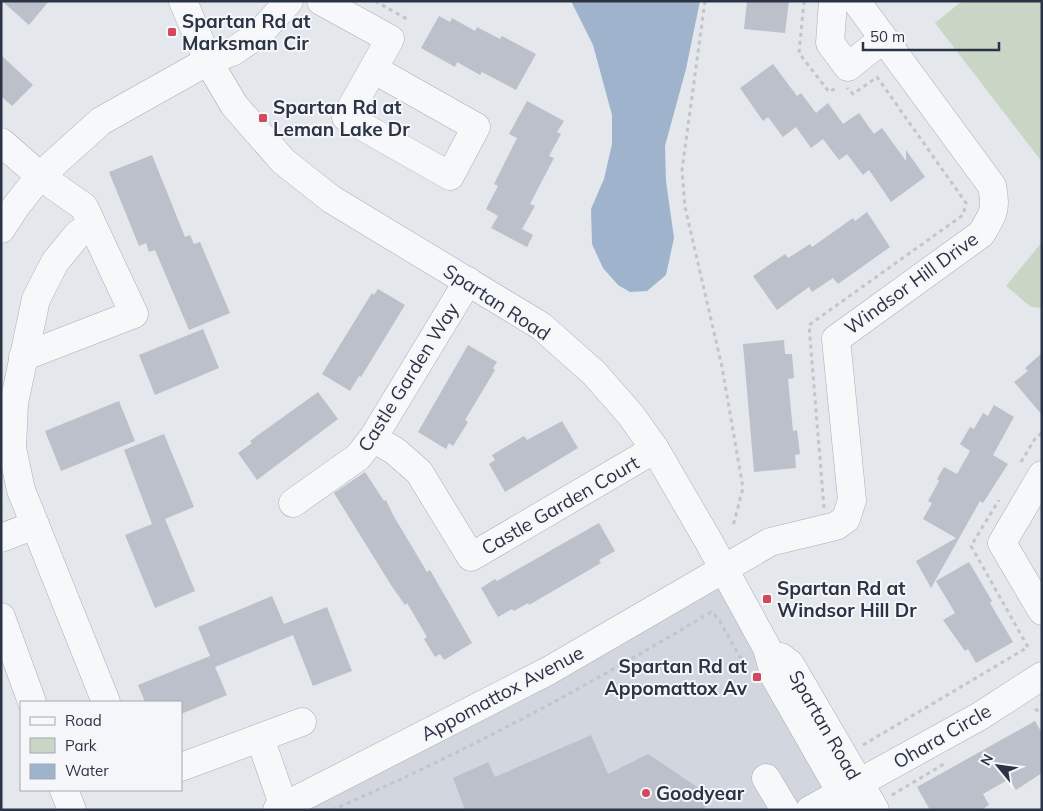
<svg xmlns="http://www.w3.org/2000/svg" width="1043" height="811" viewBox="0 0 1043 811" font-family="Mulish,sans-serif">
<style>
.built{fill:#d2d6de}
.green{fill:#c9d6c5}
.water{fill:#9fb4cc}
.building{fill:#bbc0ca}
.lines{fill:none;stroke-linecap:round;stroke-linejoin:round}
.minor-casing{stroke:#a9aeb7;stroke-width:29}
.path{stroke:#c2c5cb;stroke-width:3;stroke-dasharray:4 4;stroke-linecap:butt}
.minor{stroke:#f7f8fa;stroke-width:28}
.poi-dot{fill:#d1495b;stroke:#f4f6f9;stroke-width:2}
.labels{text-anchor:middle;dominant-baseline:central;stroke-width:4;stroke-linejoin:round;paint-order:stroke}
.poi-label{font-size:19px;font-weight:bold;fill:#2b3445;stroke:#f4f6f9;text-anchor:start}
.street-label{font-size:19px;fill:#2b3445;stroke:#f4f6f9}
</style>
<rect width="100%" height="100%" fill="#e4e7ec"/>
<polygon class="built" points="725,569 863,810 277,810"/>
<g class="green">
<polygon points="962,1 1042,1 1042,162 935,23"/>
<polygon points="1042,242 1042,308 1031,307 1006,286"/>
</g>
<polygon class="water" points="571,1 700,1 686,69 665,146 666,181 674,238 666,275 647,291 630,292 618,285 603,268 592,244 591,209 604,179 612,144 612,115 593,45"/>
<g class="building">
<polygon points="2,1 49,1 29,25"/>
<polygon points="747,1 789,1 785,33 744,29"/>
<polygon points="439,16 450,22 452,18 475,31 477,27 500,39 502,36 536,54 516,90 482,72 480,75 457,62 455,67 421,48"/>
<polygon points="1,55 33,85 12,106 1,96"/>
<polygon points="773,64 797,96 801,93 816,113 828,103 843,124 859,113 874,134 882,128 906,161 906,150 925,177 891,202 869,170 863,175 847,154 839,160 823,139 811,148 796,127 783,137 768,117 763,121 740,88"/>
<polygon points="527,101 564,121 557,132 561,134 549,156 554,158 530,204 535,206 522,229 533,235 527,247 491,228 498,216 486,209 498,186 494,184 517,138 509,134"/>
<polygon points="152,155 185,237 190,235 194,244 200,242 230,313 189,330 155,250 149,252 146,243 139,246 109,172"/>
<polygon points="867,212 890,247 838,284 833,278 812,292 809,287 777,310 753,276 785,254 788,258 810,244 812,247 853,218 855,221"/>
<polygon points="378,289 405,305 361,377 359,376 350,391 322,374 372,293 374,295"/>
<polygon points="203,329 219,368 155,395 139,355"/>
<polygon points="784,340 785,354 792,354 794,378 788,379 793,431 797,430 800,454 795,455 796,468 754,472 743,344"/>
<polygon points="468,345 497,362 493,368 495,370 465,420 468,422 453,446 449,443 446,449 418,432"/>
<polygon points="1042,353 1042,415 1014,382 1028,371 1025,368"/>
<polygon points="318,392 338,419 257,480 238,453 252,443 250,441"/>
<polygon points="119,401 135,441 61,471 45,431"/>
<polygon points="994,405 1014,417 993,455 1008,464 983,503 980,501 931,588 916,561 956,538 923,519 932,503 928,501 939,481 937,479 944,467 957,474 970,451 960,444 970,427 974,429 983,413 988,416"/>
<polygon points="562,421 578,448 505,492 489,464 495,460 492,455 524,436 527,440"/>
<polygon points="164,434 194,507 165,519 195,591 155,608 125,535 152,524 124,450"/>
<polygon points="365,472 384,501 386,500 393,515 427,572 430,570 472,643 444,660 440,654 435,657 424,639 427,637 407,603 405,605 391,585 334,493"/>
<polygon points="599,523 615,551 599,560 601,563 529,605 528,603 514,611 512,609 498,617 481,588 495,579 497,581"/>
<polygon points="969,562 992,601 990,603 1013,642 976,663 968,649 965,651 943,620 955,613 936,581"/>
<polygon points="272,596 284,624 327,607 352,671 313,686 293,635 215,667 227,695 181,714 181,702 145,702 138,685 210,656 198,627"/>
<polygon points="1035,721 1042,733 1042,773 1016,790 1009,779 983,794 989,805 981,810 930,810 917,787"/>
<polygon points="591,735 608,774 648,754 712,797 703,810 465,810 453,778 488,762 495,777"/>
</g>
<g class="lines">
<defs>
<g id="minor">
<polyline points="183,1 208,61 234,105 283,161 331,199 541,326 594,373 630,414 655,449 709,542 767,648 775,677 851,810"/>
<polyline points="321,1 390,39 346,117 450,176 476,127 375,70"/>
<polyline points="833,1 830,43 848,67 883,39"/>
<polyline points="1,142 40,176 84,207 134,314 23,357"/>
<polyline points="92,226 78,234 55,262 36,299 14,403 12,448 21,490 106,702"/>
<polyline points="1,229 16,206 40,176 101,121 208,61 232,52 259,34 289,1"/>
<polyline points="373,438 395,451 419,472 471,557 655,449"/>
<polyline points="1042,475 1002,543 1042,611"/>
<polyline points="293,503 358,457 373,438 468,281"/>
<polyline points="1,538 35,525"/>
<polyline points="1,617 32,702"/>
<polyline points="781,657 790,664 875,810"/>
<polyline points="260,738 284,807"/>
<polyline points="181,767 302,722"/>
<polyline points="766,778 785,810"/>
<polyline points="64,790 72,810"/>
<path d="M277 810 548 671 770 542 836 526 846 519 852 500 836 339 981 234C993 215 997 209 992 186L856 1"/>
<polyline points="810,810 980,716 1042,676"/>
</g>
</defs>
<use href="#minor" class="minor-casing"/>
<g class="path">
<polyline points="375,1 407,19"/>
<polyline points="705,1 682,170 685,207 722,367 743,488 733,526"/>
<polyline points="804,1 799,53 829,92 838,87"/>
<polyline points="1021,462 1036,437 1042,433"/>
<polyline points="824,508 809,325 963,215 966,203 877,77 853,94 847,88"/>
<polyline points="1035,709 1042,713"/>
<polyline points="863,745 1028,647 971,546 999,500"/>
<polyline points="892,795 944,764"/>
<path d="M332 810C464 753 588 686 711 612L718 618 748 671"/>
</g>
<use href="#minor" class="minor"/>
</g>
<g class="poi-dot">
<rect x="167" y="27" width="10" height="10" rx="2.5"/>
<rect x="258" y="113" width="10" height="10" rx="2.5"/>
<rect x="762" y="594" width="10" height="10" rx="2.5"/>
<rect x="752" y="672" width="10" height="10" rx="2.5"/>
<circle cx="646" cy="793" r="5"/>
</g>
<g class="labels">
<g class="poi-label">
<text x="182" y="21">Spartan Rd at<tspan x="182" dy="22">Marksman Cir</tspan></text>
<text x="273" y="107">Spartan Rd at<tspan x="273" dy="22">Leman Lake Dr</tspan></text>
<text x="777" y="588">Spartan Rd at<tspan x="777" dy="22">Windsor Hill Dr</tspan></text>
<text x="747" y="666" text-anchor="end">Spartan Rd at<tspan x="747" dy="22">Appomattox Av</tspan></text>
<text x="656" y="793">Goodyear</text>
</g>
<g class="street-label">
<text transform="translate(911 283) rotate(-36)">Windsor Hill Drive</text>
<text transform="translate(497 302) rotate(33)">Spartan Road</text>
<text transform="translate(408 377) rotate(-58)">Castle Garden Way</text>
<text transform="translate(560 505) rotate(-30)">Castle Garden Court</text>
<text transform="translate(502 693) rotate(-28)">Appomattox Avenue</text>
<text transform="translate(825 725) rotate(60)">Spartan Road</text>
<text transform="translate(942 736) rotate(-30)">Ohara Circle</text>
</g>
</g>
<rect width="1043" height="811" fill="none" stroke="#2b3445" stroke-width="5"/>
<rect x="20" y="701" width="162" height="90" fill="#f4f6f9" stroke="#a4a8b1"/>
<rect x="30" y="717" width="25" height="8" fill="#f7f8fa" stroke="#a4a8b1"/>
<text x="65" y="726" font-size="15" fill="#2b3445">Road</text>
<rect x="30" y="738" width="25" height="15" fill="#c9d6c5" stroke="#a4a8b1"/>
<text x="65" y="751" font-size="15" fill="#2b3445">Park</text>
<rect x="30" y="764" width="25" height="15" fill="#9fb4cc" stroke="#a4a8b1"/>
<text x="65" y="776" font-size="15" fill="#2b3445">Water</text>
<g transform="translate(998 766) rotate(299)" stroke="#f4f6f9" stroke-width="4" paint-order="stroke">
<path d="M0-4L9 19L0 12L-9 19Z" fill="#2b3445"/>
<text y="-8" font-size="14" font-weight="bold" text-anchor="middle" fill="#2b3445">N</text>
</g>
<path d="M863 42v8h136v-8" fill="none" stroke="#2b3445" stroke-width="2.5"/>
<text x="870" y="42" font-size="15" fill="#2b3445" stroke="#f4f6f9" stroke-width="4" paint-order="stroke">50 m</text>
</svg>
